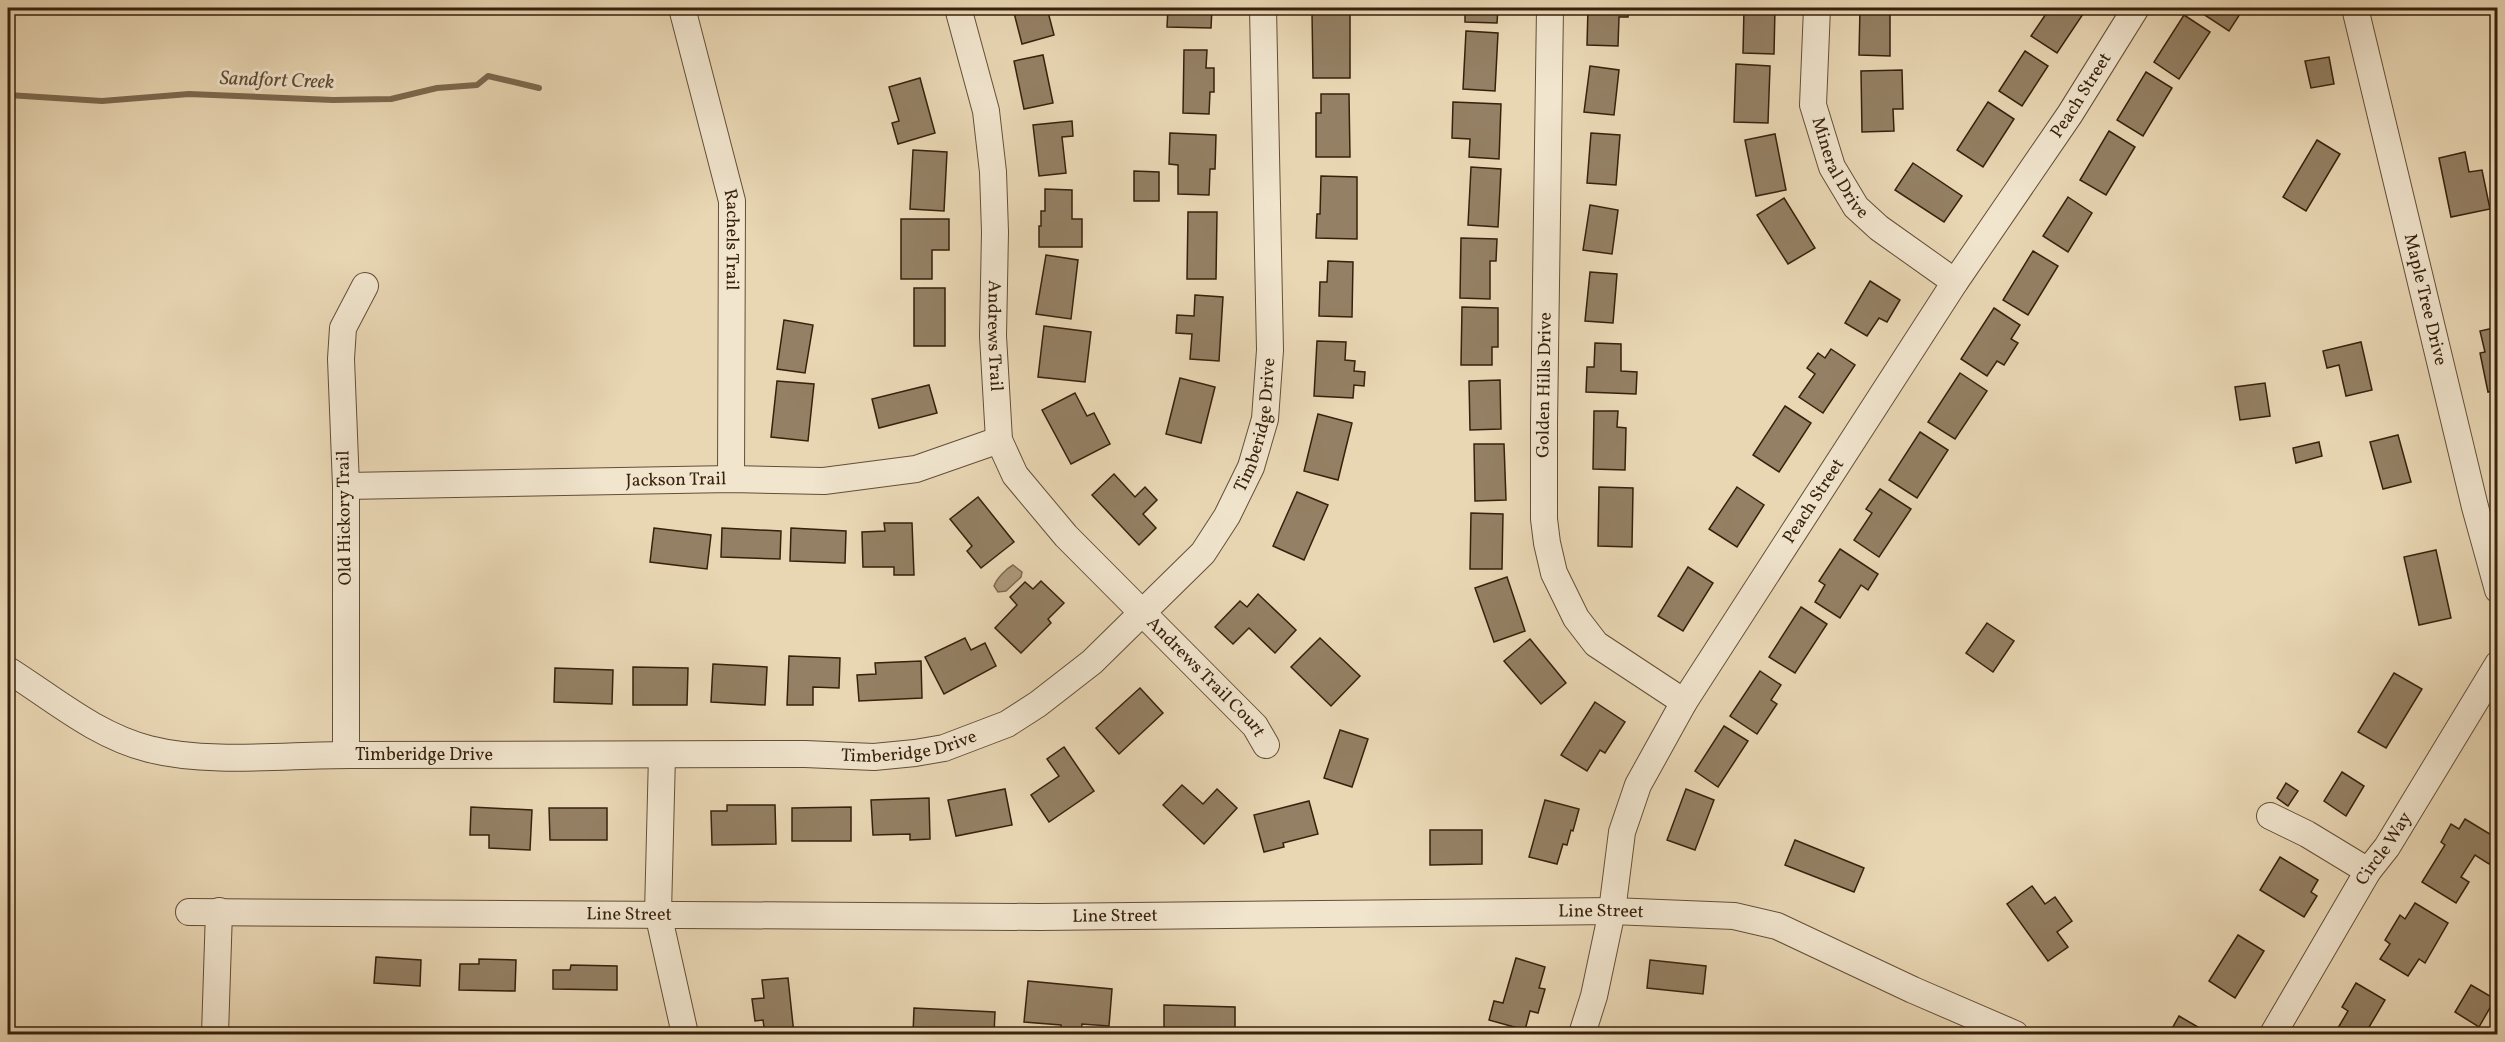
<svg xmlns="http://www.w3.org/2000/svg" width="2505" height="1042" viewBox="0 0 2505 1042" font-family="Vollkorn,serif">
<style>
.water{fill:#ac997b;stroke:#7d694f;stroke-width:1.5}
.lines{fill:none;stroke-linecap:round;stroke-linejoin:round}
.stream{stroke:#7d694f;stroke-width:6}
.building{fill:#948064;stroke:#37210d;stroke-width:1.5}
.minor-casing{stroke:#644e37;stroke-width:28}
.minor{stroke:#f1e5ce;stroke-width:26}
.labels{text-anchor:middle;dominant-baseline:central;stroke-width:6;stroke-linejoin:round;paint-order:stroke}
.street-label{font-size:18px;fill:#37210d;stroke:#f1e5ce}
.water-label{font-size:20px;font-style:italic;fill:#604b34;stroke:#f1e5ce}
</style>
<rect width="100%" height="100%" fill="#e9d7b4"/>
<filter id="stains"><feTurbulence type="fractalNoise" baseFrequency=".00333" numOctaves="4"/><feColorMatrix values="0 0 0 0 .2 0 0 0 0 .09 0 0 0 0 .02 0 0 0 .5 -.17"/></filter>
<radialGradient id="worn" r=".72"><stop offset=".6" stop-color="#630" stop-opacity="0"/><stop offset="1" stop-color="#630" stop-opacity=".3"/></radialGradient>
<path class="water" d="M1013 565 1022 572 1021 577 1006 591 998 592 994 586C997 578 1006 569 1013 565Z"/>
<g class="lines">
<polyline class="stream" points="8,95 102,101 189,94 333,100 391,99 437,88 477,85 488,76 539,88"/>
</g>
<g class="building">
<polygon points="1006,8 1047,8 1054,35 1022,44 1013,9 1007,11"/>
<polygon points="1168,8 1212,8 1211,28 1167,27"/>
<polygon points="1465,8 1498,8 1497,23 1465,22"/>
<polygon points="1588,8 1628,8 1628,17 1619,17 1618,46 1587,45"/>
<polygon points="1744,8 1775,8 1774,54 1743,53"/>
<polygon points="1860,8 1890,8 1890,56 1859,55"/>
<polygon points="2050,8 2087,8 2057,53 2031,36"/>
<polygon points="2194,8 2230,8 2240,14 2229,31"/>
<polygon points="1312,12 1350,12 1350,78 1313,78"/>
<polygon points="2184,15 2210,32 2179,79 2154,62"/>
<polygon points="1466,31 1498,33 1495,91 1463,89"/>
<polygon points="1184,50 1207,50 1206,68 1214,68 1214,92 1210,92 1209,114 1183,113"/>
<polygon points="2025,51 2048,66 2022,106 1999,91"/>
<polygon points="1043,55 1053,103 1024,109 1014,61"/>
<polygon points="2329,57 2334,84 2311,88 2305,61"/>
<polygon points="1736,64 1770,66 1768,123 1734,122"/>
<polygon points="1590,66 1619,70 1614,115 1584,112"/>
<polygon points="1902,70 1903,109 1893,109 1894,131 1862,132 1861,71"/>
<polygon points="2146,72 2172,88 2143,136 2117,120"/>
<polygon points="920,78 935,133 898,144 892,123 899,121 889,87"/>
<polygon points="1321,94 1349,94 1350,157 1316,157 1316,113 1321,113"/>
<polygon points="1453,102 1501,104 1499,159 1469,157 1470,139 1452,138"/>
<polygon points="1988,102 2014,119 1983,167 1957,150"/>
<polygon points="1072,121 1073,136 1062,137 1066,173 1039,176 1033,125"/>
<polygon points="2109,131 2135,147 2106,195 2080,180"/>
<polygon points="1170,133 1216,135 1215,169 1210,169 1209,195 1178,194 1178,165 1169,164"/>
<polygon points="1591,133 1620,135 1616,185 1587,183"/>
<polygon points="1775,134 1786,190 1756,196 1745,140"/>
<polygon points="2317,140 2340,154 2306,211 2283,197"/>
<polygon points="913,150 947,152 944,211 910,209"/>
<polygon points="2465,152 2469,172 2482,170 2490,209 2451,217 2439,158"/>
<polygon points="1913,163 1962,196 1944,222 1895,190"/>
<polygon points="1471,167 1501,169 1498,227 1468,225"/>
<polygon points="1134,171 1159,172 1159,201 1134,201"/>
<polygon points="1321,176 1357,177 1357,239 1316,238 1317,214 1320,214"/>
<polygon points="1045,189 1072,190 1072,219 1082,219 1082,247 1039,247 1039,226 1041,226 1041,211 1045,211"/>
<polygon points="2068,197 2092,213 2068,252 2043,236"/>
<polygon points="1784,198 1815,248 1788,264 1757,215"/>
<polygon points="1590,205 1618,210 1612,254 1583,250"/>
<polygon points="1188,212 1217,212 1216,279 1187,279"/>
<polygon points="901,219 949,219 949,250 932,250 932,279 901,279"/>
<polygon points="1461,238 1497,239 1496,261 1490,261 1490,299 1460,298"/>
<polygon points="2033,251 2058,266 2028,315 2003,300"/>
<polygon points="1046,255 1078,260 1071,319 1036,314"/>
<polygon points="1328,261 1353,262 1352,317 1319,316 1320,282 1327,282"/>
<polygon points="1590,272 1617,274 1613,323 1585,321"/>
<polygon points="1870,281 1900,300 1887,322 1879,318 1867,336 1845,323"/>
<rect x="914" y="288" width="31" height="58"/>
<polygon points="1195,295 1223,297 1219,361 1190,359 1192,334 1176,333 1177,315 1194,316"/>
<polygon points="1462,307 1498,308 1498,347 1492,347 1492,365 1461,365"/>
<polygon points="1994,308 2020,325 2011,339 2018,343 2004,365 1997,361 1987,376 1961,359"/>
<polygon points="784,320 813,325 805,373 777,369"/>
<polygon points="1044,326 1091,332 1085,382 1038,377"/>
<polygon points="2498,327 2498,390 2488,392 2480,353 2485,352 2480,331"/>
<polygon points="1317,341 1346,342 1345,360 1355,361 1354,371 1365,372 1364,386 1354,385 1353,398 1314,396"/>
<polygon points="2361,342 2372,390 2346,396 2339,365 2327,368 2323,351"/>
<polygon points="1595,343 1621,344 1621,371 1637,372 1636,394 1586,392 1587,367 1594,367"/>
<polygon points="1831,349 1855,365 1823,413 1799,397 1815,374 1807,368 1818,353 1825,358"/>
<polygon points="1960,373 1987,391 1955,439 1928,422"/>
<polygon points="1180,378 1215,387 1201,443 1166,434"/>
<polygon points="1500,380 1501,429 1470,430 1469,381"/>
<polygon points="777,381 814,384 808,441 771,437"/>
<polygon points="2265,383 2270,416 2240,420 2235,387"/>
<polygon points="929,385 937,413 879,428 872,399"/>
<polygon points="1075,393 1087,416 1094,413 1110,444 1071,464 1042,410"/>
<polygon points="1785,406 1811,423 1779,472 1753,455"/>
<polygon points="1594,411 1618,411 1617,427 1626,428 1625,470 1593,469"/>
<polygon points="1318,414 1352,423 1338,480 1304,471"/>
<polygon points="1920,432 1948,450 1917,498 1889,480"/>
<polygon points="2398,435 2411,482 2383,489 2370,442"/>
<polygon points="2319,442 2322,456 2296,463 2293,448"/>
<polygon points="1474,444 1504,444 1506,500 1475,501"/>
<polygon points="1114,474 1135,497 1145,487 1157,500 1143,514 1156,528 1139,545 1092,495"/>
<polygon points="1599,487 1633,488 1632,547 1598,546"/>
<polygon points="1737,487 1764,505 1737,547 1709,529"/>
<polygon points="1880,489 1911,509 1879,557 1854,540 1872,513 1866,509"/>
<polygon points="1297,492 1328,505 1304,560 1273,546"/>
<polygon points="978,497 1014,542 981,568 967,551 972,546 950,519"/>
<polygon points="1471,513 1503,514 1502,569 1470,569"/>
<polygon points="884,523 912,523 914,575 894,575 894,567 863,567 862,532 885,531"/>
<polygon points="654,528 711,535 707,569 650,562"/>
<polygon points="722,528 781,531 780,559 721,557"/>
<polygon points="791,528 846,531 845,563 790,561"/>
<polygon points="1840,549 1878,574 1868,590 1861,585 1840,618 1815,602 1825,585 1819,581"/>
<polygon points="2436,550 2451,618 2419,625 2404,557"/>
<polygon points="1688,567 1713,583 1683,631 1658,616"/>
<polygon points="1507,577 1525,631 1494,642 1475,588"/>
<polygon points="1041,581 1064,603 1048,619 1051,623 1021,653 995,628 1017,605 1010,597 1025,582 1033,589"/>
<polygon points="1258,594 1296,630 1275,653 1249,628 1233,644 1215,627 1240,601 1247,607"/>
<polygon points="1801,607 1827,624 1795,673 1769,657"/>
<polygon points="1987,623 2014,641 1993,672 1966,653"/>
<polygon points="965,638 971,650 985,643 996,666 944,694 925,657"/>
<polygon points="1320,638 1360,676 1331,706 1291,667"/>
<polygon points="1530,639 1566,683 1541,704 1504,661"/>
<polygon points="789,656 840,658 839,688 813,687 813,705 787,705"/>
<polygon points="921,661 922,698 859,701 857,675 876,674 875,663"/>
<polygon points="713,664 767,667 765,705 711,702"/>
<polygon points="633,667 688,668 687,705 633,705"/>
<polygon points="555,668 613,670 612,704 554,702"/>
<polygon points="1760,671 1781,685 1771,700 1777,704 1757,734 1730,716"/>
<polygon points="2394,673 2422,689 2386,748 2358,732"/>
<polygon points="1140,688 1163,713 1119,754 1096,728"/>
<polygon points="1595,702 1625,722 1605,753 1600,750 1587,771 1561,755"/>
<polygon points="1724,726 1748,741 1718,787 1695,771"/>
<polygon points="1340,730 1368,739 1352,787 1324,778"/>
<polygon points="1064,747 1094,791 1049,822 1031,795 1059,776 1047,759"/>
<polygon points="2342,772 2364,786 2346,816 2324,801"/>
<polygon points="2286,783 2298,791 2288,806 2277,798"/>
<polygon points="1182,785 1203,804 1217,789 1237,808 1204,844 1163,805"/>
<polygon points="1005,789 1012,825 956,836 948,800"/>
<polygon points="1686,789 1714,800 1695,850 1667,840"/>
<polygon points="929,798 930,839 910,840 910,834 873,835 871,800"/>
<polygon points="1545,800 1579,809 1573,831 1571,830 1567,845 1563,844 1557,864 1529,857"/>
<polygon points="1309,801 1318,834 1283,843 1284,847 1264,852 1254,815"/>
<polygon points="727,805 775,805 776,844 712,845 711,811 727,811"/>
<polygon points="471,807 532,810 530,850 489,848 489,835 470,835"/>
<polygon points="851,807 851,841 792,841 792,808"/>
<polygon points="549,808 607,808 607,840 550,840"/>
<polygon points="2465,819 2498,839 2498,850 2489,864 2475,855 2461,877 2469,882 2456,903 2422,882 2445,845 2441,842 2451,824 2459,829"/>
<polygon points="1430,830 1482,830 1482,864 1430,865"/>
<polygon points="1795,840 1864,868 1854,892 1785,865"/>
<polygon points="2280,857 2318,880 2311,892 2317,896 2304,917 2260,890"/>
<polygon points="2032,886 2045,904 2055,897 2072,921 2057,932 2068,947 2048,961 2007,904"/>
<polygon points="2415,903 2448,923 2425,963 2419,959 2408,976 2380,959 2390,944 2385,940 2400,915 2405,919"/>
<polygon points="2238,935 2264,951 2235,998 2209,981"/>
<polygon points="376,957 421,960 420,986 374,983"/>
<polygon points="1516,958 1545,967 1539,988 1545,989 1538,1013 1530,1011 1525,1030 1489,1020 1494,1001 1503,1003"/>
<polygon points="479,959 516,960 515,991 459,990 460,964 479,964"/>
<polygon points="1650,960 1706,966 1703,994 1647,988"/>
<polygon points="571,965 617,966 617,990 553,989 553,970 570,970"/>
<polygon points="788,978 794,1034 765,1034 763,1020 755,1021 752,999 764,998 762,980"/>
<polygon points="1028,981 1112,989 1109,1026 1082,1024 1081,1033 1061,1031 1061,1025 1024,1022"/>
<polygon points="2356,983 2385,1000 2365,1034 2337,1034 2335,1033 2348,1011 2342,1007"/>
<polygon points="2471,985 2495,999 2479,1027 2455,1012"/>
<polygon points="1164,1005 1235,1007 1235,1034 1164,1034"/>
<polygon points="914,1008 995,1012 994,1034 913,1034"/>
<polygon points="2179,1016 2210,1034 2169,1034"/>
</g>
<g class="lines">
<defs>
<g id="minor">
<path id="s1" d="M682 8 732 201 731 479"/>
<path id="s2" d="M958 8 986 111 993 172 995 232 993 336 999 440 1015 475 1066 536 1255 726 1266 745"/>
<polyline points="1550,8 1544,422 1544,519 1547,543 1554,573 1576,618 1596,644 1684,702"/>
<path id="s3" d="M1817 8 1813 105 1832 167 1856 207 1879 228 1955 282"/>
<path id="s4" d="M2355 8 2475 507 2498 590"/>
<path id="s5" d="M346 486 731 479 824 481 916 469 999 440"/>
<path id="s6" d="M8 670C54 699 95 735 149 749 212 765 292 754 357 755 507 755 656 755 805 754L874 757 915 753 944 748 1007 724 1038 704 1092 662 1203 553 1227 516 1251 467 1265 419 1270 350 1263 8"/>
<polyline points="346,755 346,486 341,359 343,328 365,286"/>
<polyline points="662,755 658,913 685,1034"/>
<polyline points="2270,816 2307,834 2368,871"/>
<path id="s7" d="M189 912 1039 917 1612 911 1734 916 1777 926 1913 990 2015 1034"/>
<polyline points="215,1034 219,911"/>
<path id="s8" d="M1582 1034 1594 996 1612 911 1622 832 1638 785 1684 702 1955 282 2070 114 2136 8"/>
<path id="s9" d="M2273 1034 2368 871 2387 847 2498 664"/>
</g>
</defs>
<use href="#minor" class="minor-casing"/>
<use href="#minor" class="minor"/>
</g>
<g class="labels">
<g class="street-label">
<text stroke="none"><textPath href="#s8" startOffset="1076">Peach Street</textPath></text>
<text stroke="none"><textPath href="#s3" startOffset="166">Mineral Drive</textPath></text>
<text stroke="none"><textPath href="#s1" startOffset="238">Rachels Trail</textPath></text>
<text stroke="none"><textPath href="#s4" startOffset="300">Maple Tree Drive</textPath></text>
<text stroke="none"><textPath href="#s2" startOffset="332">Andrews Trail</textPath></text>
<text transform="translate(1545 385) rotate(-89)">Golden Hills Drive</text>
<text stroke="none"><textPath href="#s6" startOffset="1428">Timberidge Drive</textPath></text>
<text stroke="none"><textPath href="#s5" startOffset="330">Jackson Trail</textPath></text>
<text stroke="none"><textPath href="#s8" startOffset="590">Peach Street</textPath></text>
<text transform="translate(345 518) rotate(-91)">Old Hickory Trail</text>
<text stroke="none"><textPath href="#s2" startOffset="753">Andrews Trail Court</textPath></text>
<text stroke="none"><textPath href="#s6" startOffset="924">Timberidge Drive</textPath></text>
<text stroke="none"><textPath href="#s6" startOffset="438">Timberidge Drive</textPath></text>
<text stroke="none"><textPath href="#s9" startOffset="216">Circle Way</textPath></text>
<text stroke="none"><textPath href="#s7" startOffset="1412">Line Street</textPath></text>
<text stroke="none"><textPath href="#s7" startOffset="440">Line Street</textPath></text>
<text stroke="none"><textPath href="#s7" startOffset="926">Line Street</textPath></text>
</g>
<g class="water-label">
<text transform="translate(277 81) rotate(2)">Sandfort Creek</text>
</g>
</g>
<rect width="2505" height="1042" fill="none" stroke="#e9d7b4" stroke-width="30"/>
<rect x="9" y="9" width="2487" height="1024" fill="none" stroke="#37210d" stroke-width="3"/>
<rect x="15" y="15" width="2475" height="1012" fill="none" stroke="#37210d" stroke-width="1.5"/>
<rect width="100%" height="100%" filter="url(#stains)"/>
<rect width="100%" height="100%" fill="url(#worn)"/>
</svg>
